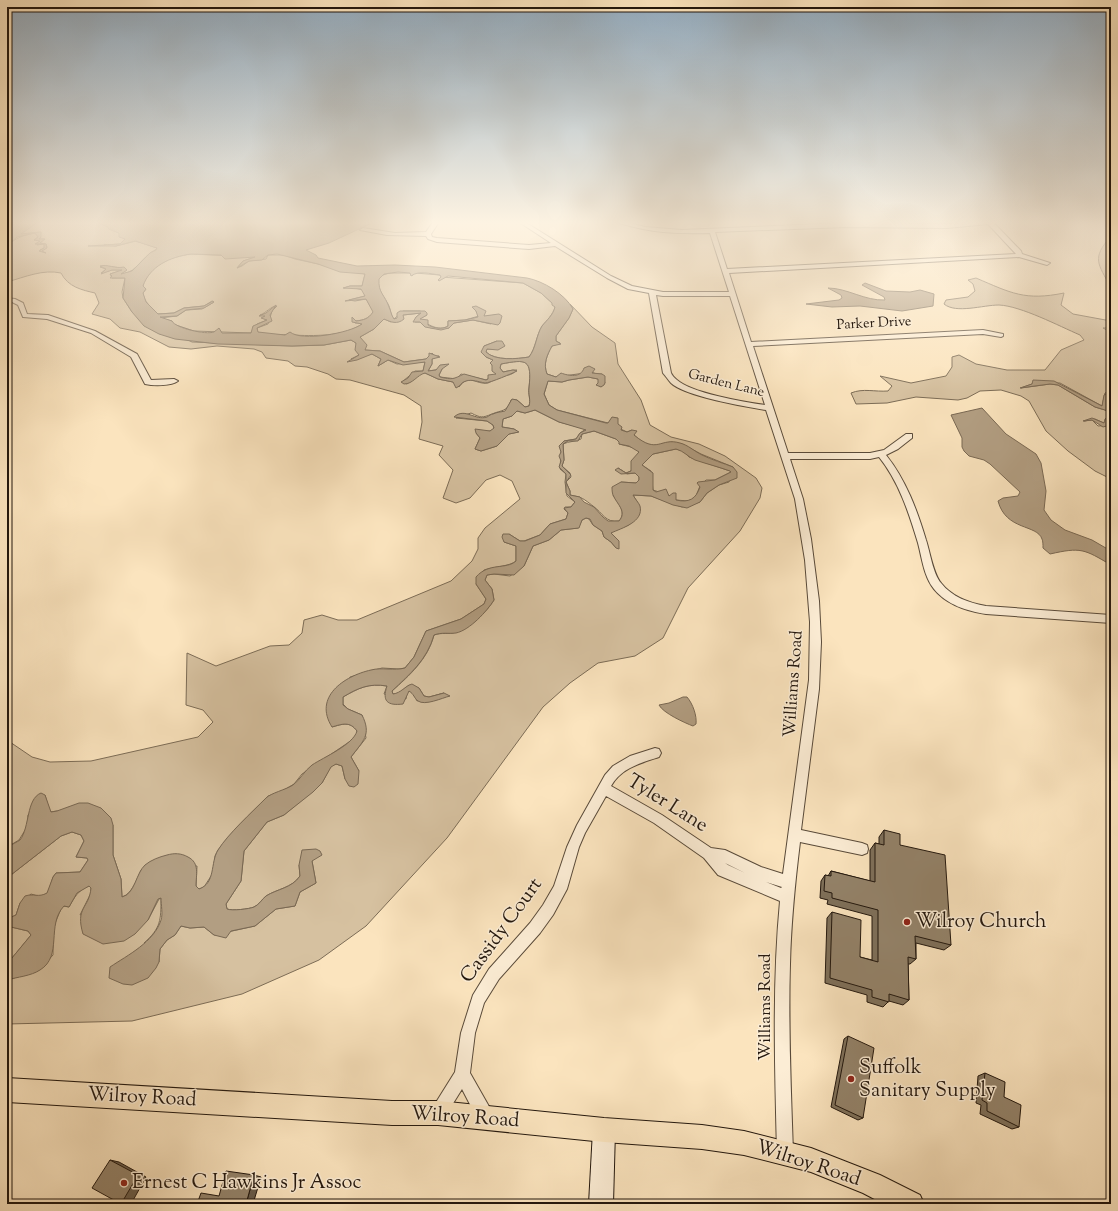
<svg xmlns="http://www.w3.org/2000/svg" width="1118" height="1211" viewBox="0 0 1118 1211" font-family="'Sorts Mill Goudy',serif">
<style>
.green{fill:#d6c1a0;stroke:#7c6c56}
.water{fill:#b29e82;stroke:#796853;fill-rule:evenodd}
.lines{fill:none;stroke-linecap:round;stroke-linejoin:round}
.street-casing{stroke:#594a39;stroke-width:2}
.secondary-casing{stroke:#23170d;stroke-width:2}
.primary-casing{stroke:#23170d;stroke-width:2}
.street{fill:#fcedd5;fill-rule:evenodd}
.secondary{fill:#fcedd5;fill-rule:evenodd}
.primary{fill:#fbe4be;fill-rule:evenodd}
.wall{fill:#7e705a;stroke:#23170d}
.shaded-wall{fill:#675b4a;stroke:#23170d}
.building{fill:#938269;stroke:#23170d}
.poi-dot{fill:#8f2418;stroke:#fcedd5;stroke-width:1.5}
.labels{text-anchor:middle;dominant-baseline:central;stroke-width:3;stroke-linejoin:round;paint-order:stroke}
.far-street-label{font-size:14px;fill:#23170d;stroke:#fcedd5}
.street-label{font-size:17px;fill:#23170d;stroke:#fcedd5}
.near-street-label{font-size:20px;fill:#23170d;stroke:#fcedd5}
.near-poi-label{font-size:20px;fill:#23170d;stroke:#fcedd5;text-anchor:start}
</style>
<rect width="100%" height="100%" fill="#fbe4be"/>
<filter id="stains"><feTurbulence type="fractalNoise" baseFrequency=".005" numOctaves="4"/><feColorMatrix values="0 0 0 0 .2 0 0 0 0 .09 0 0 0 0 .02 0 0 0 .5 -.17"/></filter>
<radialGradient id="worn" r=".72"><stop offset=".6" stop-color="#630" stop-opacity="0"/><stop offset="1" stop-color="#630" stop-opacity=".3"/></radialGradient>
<g class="green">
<path d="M38 222H97L108 227 109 229 119 233 126 239 120 244 104 245 116 246 136 241 157 248C155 251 152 251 149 254 139 262 134 274 120 274L127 270C119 267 109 266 100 267L106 269 101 273 112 270H123L110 274 112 278H125L122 292 123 298 132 312 192 342 292 346 324 345 351 340 356 343 359 355 351 359 372 354 381 359 378 366 388 360 397 364 425 362 423 371H415L402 382 407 384 419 374 425 373 438 379 453 382 459 387C469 373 476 385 488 383 493 381 497 377 503 376 509 375 512 375 517 370H513L503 372 500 368 501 364C527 359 532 359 529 388 528 394 531 400 529 406L525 407 517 400H511C508 412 501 410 492 414 482 418 481 418 471 413L456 418 487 421 493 425 494 429 490 431 476 433 480 438 475 449 481 451 497 446 509 434 518 432 514 429 502 427 503 419 512 416 517 411 525 413 535 410 559 422 586 429 580 433 576 439 564 441 561 452 560 469 566 474 565 482 567 496 575 502 571 507H565L564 509 568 513 566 519 550 524 540 535 524 541H520L509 534 504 542 516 546V561C511 566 493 567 484 570L476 584 486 599 484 604 461 619 426 631 414 657 405 668 399 669 382 668 350 677 332 727C343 724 350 721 357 731L356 736 349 742 302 774 294 784 279 793 268 796 242 822 218 850 215 856 213 873 204 887 199 889 196 886 197 866 141 870C137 879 132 894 122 897L121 879 113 855V825L57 811 50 812 45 795 28 815 27 827 19 840 9 846 7 845V740L32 757 50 762 91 761 198 737 213 722 203 710 186 705 187 653 216 666 270 646 289 645 302 633 304 620 322 615 338 620H357L451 581 472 561 478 549V538L485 528 520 499 512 481 500 475 486 480 470 498 456 503 443 498 453 470 439 455 443 446 419 439 422 422 421 406 404 395 350 380 336 379 328 374 307 367 295 366 288 361 266 358 262 352 254 349 217 346 191 349 169 347 140 332 120 328 110 319 92 314 99 303 95 293C82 290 68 287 61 273 43 269 25 277 7 282V246C15 238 24 235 35 233L38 237 34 240H41L37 245 44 244 45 248 40 250 47 247 46 244 39 243 44 239H39L41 232 21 234 23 231Z"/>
<path d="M1111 236V288C1098 263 1091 259 1111 236Z"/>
<path d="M191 254 256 257 243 261 237 268 242 266 249 261 266 259 268 255H284L295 259 365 274 362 286H350L344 288 351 287 363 290 365 296 349 300 355 301 366 299 374 312C368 319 364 320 356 321L352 318 355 323H361L362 324C344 337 312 336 292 335 281 334 268 336 257 332V328L268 324 272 311 277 306C271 306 266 313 260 315L265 316 262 318 267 320 257 324 251 333 194 331 173 324 172 321 160 318 177 316 186 310 202 309 214 302 212 301 204 306 184 308 174 313 158 314H156C151 306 144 302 143 293L146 289 143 286C146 265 173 256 191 254Z"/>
<path d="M391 273H410L412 276 415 273 440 275 441 277 523 283 541 293 552 303 555 307C553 315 547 320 542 326 536 336 536 348 529 357 517 359 495 361 486 352L487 349H495L497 341 484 346 486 357 493 360 492 365 497 374 486 380 461 374 457 379 440 377 439 375 442 369 428 371 432 364V359L439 356H435L432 353 426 359 404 362 380 351 365 350 360 337 374 329 384 319 391 322 403 315 421 313 416 317 415 322H420C429 330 438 329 449 328L454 323 473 320 491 324 495 315 484 317 476 311 479 316 465 320 448 321V326C438 332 428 324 419 319L427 315 420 311H403L394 319C390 315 391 309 388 304 381 292 368 276 391 273Z"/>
<path d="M976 278C1011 293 1025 301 1064 293L1061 305 1073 314 1111 321V328H1103L1111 332V391L1105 393 1102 406 1060 383 1032 384 1021 388 1050 384 1058 385 1095 407 1105 410 1111 413 1110 416 1104 423 1095 419 1084 421 1092 420 1098 426 1110 425 1111 422V479L1095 471 1068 451 1046 431 1029 401 1021 396 1001 390 980 391 967 398 958 400 916 397 887 403 856 404 851 393C863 388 875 392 888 391L892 386 880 376 911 383 946 376 952 367V357L959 355 976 364 1007 370H1045L1061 350 1084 340 1080 335C1059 326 1021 306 999 305 983 305 956 314 944 304L946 300 968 297 975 291 973 284 968 280Z"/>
<path d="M570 304 592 327 615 343 618 364 641 400 650 425 671 437 699 444 725 456 756 478 762 488 760 498 740 531 688 588 663 638 635 656 598 663 570 683 543 707 447 838 366 926 319 960 242 994 132 1021 7 1024V980L38 971 53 955V928L61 909 63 906 69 907C74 898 78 890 89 886L91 888V893L80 915 148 920 159 899 161 898C161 920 161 928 144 943L159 962 160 949 167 940 175 935 181 926 190 928 204 927 214 935 255 926 276 909 295 906 300 892 316 883 312 861 299 865 300 876C292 888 277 889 266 896 262 899 259 905 254 907 250 909 232 911 227 909L226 904 241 881 244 851 267 822 284 815 322 783 331 766 336 764 342 766 345 779 359 771 351 757 366 738 362 715 348 709 343 704V697C359 688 368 683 387 686L384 694 406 699 407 693 409 691 413 693 417 701 444 693 429 697 424 696 419 688 409 685 398 694H393L392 691C409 676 428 659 434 635 442 632 449 635 456 632 470 627 487 612 494 600L492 589 485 580 487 575 494 574 510 576 524 566 533 546 549 540 561 530 578 528 582 520 586 518 589 519 593 525 602 531 604 537 611 542 616 548 611 532 629 525 639 505 633 495 651 496 682 507 700 502 707 493 719 485 729 482 733 467 701 454 682 444 671 442 654 446 642 442 634 435 632 430 627 432 608 423 557 410 549 405 544 394 548 381 562 382 569 380 588 377 598 379 601 387 605 383 602 374H596L592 372 556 377 547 374C543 364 547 355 552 346L560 343 556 341V336L569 318 573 309Z"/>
<path d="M594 431 616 439 620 442 619 444 635 448 639 452 631 471 626 473 618 468 627 474 635 473 639 477V480L636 483 621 482 613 495C618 504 627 512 619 521 605 523 603 513 593 506 589 503 583 498 579 497 576 496 573 496 570 495V491L566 482 571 477 570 473 562 466 564 460 563 444C569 441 575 442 581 439L582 434Z"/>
<polygon points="676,449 683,451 689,457 730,471 731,472 715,480 706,480 700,486 695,498 688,501 676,500 671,496 653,490 651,471 642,465 653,454"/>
<polygon points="72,832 81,835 84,841 76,857 87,858 88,860 80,872 56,873 53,877 48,893 41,897 31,894 20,903 16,915 7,919 7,878 61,836"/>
<polygon points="7,923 11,927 28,931 31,935 7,964"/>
</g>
<g class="water">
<polygon points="11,222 38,222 21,234 41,232 41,237 39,239 45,239 40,243 46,244 47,248 42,251 46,253 39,251 44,248 44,244 35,244 40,241 34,240 38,237 35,233 17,237 7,246 7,225"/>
<path d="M97 222H374L329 243 306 250 316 255 318 258 357 266 395 265 435 267 527 278C543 281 565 294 573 309L569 318 556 336V341L561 344 552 346C547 355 543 364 547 374L556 377 561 373C569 376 581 378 584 368L589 366 595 369 592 373 602 374 605 376V383L604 385 601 387 596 385 598 383V379L588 377 569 380 562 382 548 381 544 394 549 405 557 410 606 423H608L612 417 618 418V424L622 427 621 430 627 432 632 430 637 431 634 435C658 455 660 437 680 443 688 445 694 451 702 455 712 460 723 463 733 467L737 472V478L719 485 707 493 700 502 687 508 673 505 651 496 633 495C635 499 639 503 640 506 644 522 622 528 611 533L619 541V549L616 548 611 542 604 537 602 531 593 525 590 519 586 518 582 520 579 528 561 530 549 540 533 546 524 566 514 575 494 574 487 575 485 580 492 589 494 600C487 611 470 630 456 633 448 634 442 632 434 635 427 660 410 674 392 691L393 694C401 693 405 686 412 684L419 688 424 696 429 697 444 693 450 696C442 698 425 706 418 701 414 698 414 694 409 691L403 704C387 706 382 701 387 686 369 683 358 688 343 697V705L348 709 362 715C372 735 363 741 351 757L359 771 358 784 354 787 349 786 345 779 342 766 336 764 331 767 322 783 313 792 284 815 267 822 244 851 241 881 226 904 227 909C232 911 249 909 254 907 259 905 262 899 266 896 277 889 292 888 300 876L299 865 302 850 316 849 320 851 322 855 312 861 316 883 300 892 295 906 276 909 255 926 231 931 226 938 214 935 204 927 190 928 181 926 175 935 167 940 160 949 159 962 156 968 148 978 132 985 123 984 109 978 110 967C128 955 154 942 161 920 163 914 161 905 161 898L158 899 148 920 135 934 124 941 103 944 83 934C75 907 89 909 91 888L89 886 77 893 69 907 64 906C46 925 63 956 40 970 31 976 17 977 7 980V964L31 935 28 931 11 927 7 923V919L16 915 20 903 25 896C34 893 38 898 47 893L53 877 56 873 80 872 88 860 87 858 76 857 84 841 81 835 72 832 61 836 7 878V845L9 846C13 844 17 842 20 840 30 827 26 799 41 793L45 795 51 812 57 811 79 803H88L101 808 111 818 113 825V855L121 879 122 897C135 894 136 873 145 865 151 860 159 857 167 855 174 853 181 853 188 857 200 863 196 875 196 886L199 889C216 883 210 863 218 850 228 834 252 812 266 798 271 793 285 790 293 785 300 780 304 771 312 765 324 757 353 745 357 731 350 721 342 724 332 727 313 697 344 676 371 670 382 667 394 671 405 668L414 657 426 631 461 619 484 604 486 599 476 584V577C489 562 506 570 516 561V546L504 542 502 537 503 534H509L520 541H525L540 535 550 524 566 519 568 513 564 508 571 507 575 502 566 493V474L559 467 561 461 559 456 561 452 559 446 564 441 576 439 580 433 586 430 559 422 535 410 525 413 517 411 512 416 503 419 502 427 514 429 519 432 509 434 497 446 481 451 475 449 480 438 476 433 475 429 490 431 494 428 493 425 487 421 454 417C465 407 475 421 487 417 489 416 491 414 493 414 497 412 501 412 505 411L512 399 517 400 525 407 529 406C531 400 528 394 529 388 532 359 527 359 501 364L500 368 503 372 513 370 517 371C513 373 490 383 485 383 479 382 472 379 466 381 461 382 461 386 456 388L453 382 438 379 425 373C417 375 413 384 404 384L401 382 408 378 412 372 423 371 425 362 403 365 388 360 378 366 381 359 372 354 357 360 347 362 359 355 355 350 356 343 351 340 324 345 292 346 218 344 175 339 159 334 144 326 132 312 123 298 125 278H110L112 276 110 274 122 270H112L101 274 106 269 100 266C108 264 115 269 124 267L127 270 121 274 132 271 150 253 156 250 157 248 135 241 116 246H88L120 244 125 239 119 237V233L109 229 108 227ZM191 254 221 255 225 259 255 257 243 261 237 268 249 261 262 260 268 255 277 254 318 264 340 272 365 274 362 286H350L343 288 361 289 365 296 345 301 366 299 373 312C368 319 364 320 356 321L352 317V322L362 324C350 333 302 342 290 332L285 335 258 332 257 328 272 321 270 315 276 305 266 313 259 316H265L261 318 267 320 253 326 251 333H222L219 328C218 329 215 331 214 332 206 335 175 328 172 321L160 317 177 316 186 310 204 308 214 302 213 301 204 306 184 308 174 313 158 314 146 302 143 293 146 289 143 286C150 266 170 257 191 254ZM398 272 410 273 411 276C419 270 430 274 440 275L441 277 438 280 439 281 448 276 523 283 541 293 552 303V305L555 307C553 315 547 320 542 326 536 336 536 348 529 357 517 359 495 361 486 352L487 349 498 350 505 346 502 341H497L484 346 481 352 486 357 493 360 490 363 492 365V371L496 374 488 375V379L486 380 464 374C453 379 453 380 440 377L439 375 442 369 449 364 440 365 436 370 428 371 432 364V359L440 357 429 353V356L426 359 404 362 380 351 365 350 367 345 360 337 374 329 384 319C391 322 397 325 404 319L403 315 421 313 416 317 413 322H420L425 327 441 330 449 328 454 323 473 320 498 325 500 323 502 316 499 314 484 316 486 311 476 306 472 307 476 311 478 317 465 320 448 321V326C443 330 433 328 428 325V320L420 319 427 315V313L425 311H400L397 313V318L394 319C391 315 391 311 389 307 385 295 378 293 379 279L384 274ZM594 431 616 439 619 442V444L629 446 639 452 631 461V471L626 473 618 468 615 470 621 474 635 473 639 477V480L636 483 621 482 612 487C612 490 612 494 614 497 618 505 627 512 619 521H608L603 517 594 507 584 502 580 497 570 495V491L566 482 571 475 562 466 564 460 563 444 568 441H578L582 434ZM676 449C684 451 688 457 695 460 707 464 719 467 730 471L731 472 715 480 698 482 697 483 700 487C696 499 689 503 676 500V493H673L669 496 666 489 656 492 653 490V473L642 465 653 454Z"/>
<path d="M865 283 886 291 910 292 920 290 934 294 933 306 902 311 860 306 832 307 806 304 839 300 842 298 841 295 828 288C847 288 865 301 885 300L884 297 862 285Z"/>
<polygon points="1033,380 1054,381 1102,406 1104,395 1111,391 1109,404 1111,410 1110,425 1103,427 1092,420 1083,421 1092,418 1104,423 1105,419 1110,416 1111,413 1105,410 1095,407 1058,385 1050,384 1020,388 1032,384"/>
<path d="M982 408 1006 434 1036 454 1041 463 1046 491 1044 510 1051 520 1065 530 1092 540 1111 551V565C1084 549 1081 547 1050 554L1043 548C1043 545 1043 541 1042 539 1037 524 1006 531 998 501L1003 498 1018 496 1020 492 990 464 984 460 969 456 964 451 962 447V438L951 415Z"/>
<path d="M683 697H687C693 704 697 716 696 724L693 726C685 723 663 713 659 705L669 703Z"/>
</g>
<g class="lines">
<defs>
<g id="street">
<path d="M433 222H439L431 234 432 237 437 238 529 245 551 243 519 222H525L611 276 632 286 663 292H729L710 233C676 234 652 233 619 223L618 222H626L645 227 682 230 845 223 947 224 993 222 1021 251 1022 254 1050 263 1047 265 1019 257 729 273 751 342 983 330 1003 334V336L1001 337 983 334 753 346 788 453H870L884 450 906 434H912V438L898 449 886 455C906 480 917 510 926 540 930 552 933 574 941 583 952 597 969 603 986 606L1111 615V623L986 614C967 611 947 605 934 589 924 577 922 558 918 543 909 513 899 482 879 457L870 459H790L803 499 811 539 819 601 821 642 819 689 801 830 862 843 867 845 868 849 867 853 862 855 800 842C795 883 791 923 790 964 788 1027 791 1090 793 1153L791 1159 785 1161 779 1159 777 1153C775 1069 772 985 780 901L718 875 704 858 654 823 606 796 585 833 579 847 567 889 553 915 540 933 499 979 484 1003 475 1033 470 1073 491 1110 493 1116 491 1122 485 1124 479 1122 462 1089 444 1118 438 1120 432 1118 430 1112 455 1072 461 1033 473 995 489 969 530 923 543 905 554 886 567 847 577 825 605 775 613 766 630 756 655 748 659 749 661 753 659 757C641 763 621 768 611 786L662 815 711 848 725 850 761 867 783 874 809 680 810 622 805 560 795 499 766 410C746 407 684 396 671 383 668 380 666 376 663 373L649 293 628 289 607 278 555 246 529 249 437 242 428 239 426 236 387 235 360 230 363 228 395 233 426 232ZM988 224 1016 254 727 269 715 232 845 227 947 228ZM656 295 663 296H730L765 405C744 402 691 393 677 380 674 378 672 375 671 373ZM725 863 745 873 728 865ZM766 882 782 887 781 888Z"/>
<path d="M7 298 15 299 23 303 27 314 48 315 95 331 137 354 151 380 174 379 178 381C171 386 154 386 145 384L131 357 91 333 47 319 23 317 18 305 12 302H7Z"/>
</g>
<polygon id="secondary" points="604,1119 612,1122 615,1130 613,1204 589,1204 593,1130 596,1122"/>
<polygon id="primary" points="7,1078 392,1101 438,1101 604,1118 702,1125 744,1131 811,1148 880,1175 920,1195 924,1204 884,1204 863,1193 811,1172 744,1155 702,1149 604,1142 438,1125 392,1125 7,1102"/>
</defs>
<use href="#street" class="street-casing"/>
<use href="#secondary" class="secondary-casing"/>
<use href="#primary" class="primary-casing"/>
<use href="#street" class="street"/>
<use href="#secondary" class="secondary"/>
<use href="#primary" class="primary"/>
</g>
<g class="wall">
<polygon points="884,830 900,845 951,945 944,950 916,943 916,959 910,964 908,964 909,1000 903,1005 889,1001 883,1007 867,1002 867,995 825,983 827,918 832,912 860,957 872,960 872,916 827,904 828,900 820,898 821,881 825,875 828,876 831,871 870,881 870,850 875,843 879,844 879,837"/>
<polygon points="848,1036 863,1118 858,1120 831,1107 844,1039"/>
<polygon points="985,1073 1004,1097 1019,1127 1012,1129 980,1114 981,1105 976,1103 978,1076"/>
</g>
<g class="shaded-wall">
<polygon points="110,1160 119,1162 146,1177 131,1204 121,1204"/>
<polygon points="254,1175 261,1177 253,1204 246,1204"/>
</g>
<g class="building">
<polygon points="884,830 900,834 900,845 945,855 951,945 915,936 916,959 908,957 909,1000 889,994 889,1002 872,997 872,990 830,978 832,912 861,920 860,957 878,962 878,910 832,898 832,893 824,891 825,875 831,876 831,871 875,882 875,843 884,845"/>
<polygon points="848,1036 874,1048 863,1118 835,1105"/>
<polygon points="985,1073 1005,1082 1004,1097 1021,1105 1019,1127 987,1111 987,1103 982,1100"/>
<polygon points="110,1160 138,1175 121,1204 92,1188"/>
<polygon points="226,1171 254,1175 246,1204 197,1204 201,1193 219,1196"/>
</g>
<linearGradient id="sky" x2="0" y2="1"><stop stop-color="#92abbf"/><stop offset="0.57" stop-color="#fdf3e2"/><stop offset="1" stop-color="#fdf3e2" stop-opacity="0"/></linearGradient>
<rect width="1118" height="391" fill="url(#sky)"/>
<g class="poi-dot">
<circle cx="907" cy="922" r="4"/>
<circle cx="851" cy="1079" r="4"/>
<circle cx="124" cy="1183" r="4"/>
</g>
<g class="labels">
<g class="far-street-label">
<text transform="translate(874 324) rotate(-3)">Parker Drive</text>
<text transform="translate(726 384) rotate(14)">Garden Lane</text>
</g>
<g class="street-label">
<text transform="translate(794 684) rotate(-86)">Williams Road</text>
<text transform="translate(766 1007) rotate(-90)">Williams Road</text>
</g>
<g class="near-street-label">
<text transform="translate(667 804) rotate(32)">Tyler Lane</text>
<text transform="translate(502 931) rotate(-54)">Cassidy Court</text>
<text transform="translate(142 1098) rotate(3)">Wilroy Road</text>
<text transform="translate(465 1118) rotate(4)">Wilroy Road</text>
<text transform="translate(808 1164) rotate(18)">Wilroy Road</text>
</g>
<g class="near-poi-label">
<text x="915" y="922">Wilroy Church</text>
<text x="859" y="1068">Suffolk<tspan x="859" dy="23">Sanitary Supply</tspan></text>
<text x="132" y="1183">Ernest C Hawkins Jr Assoc</text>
</g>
</g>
<rect width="1118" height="1211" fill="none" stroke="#fbe4be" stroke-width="24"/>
<rect x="8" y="8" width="1102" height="1195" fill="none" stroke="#23170d" stroke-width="2"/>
<rect x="12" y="12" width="1094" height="1187" fill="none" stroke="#23170d"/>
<rect width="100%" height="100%" filter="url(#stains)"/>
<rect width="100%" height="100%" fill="url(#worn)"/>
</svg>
